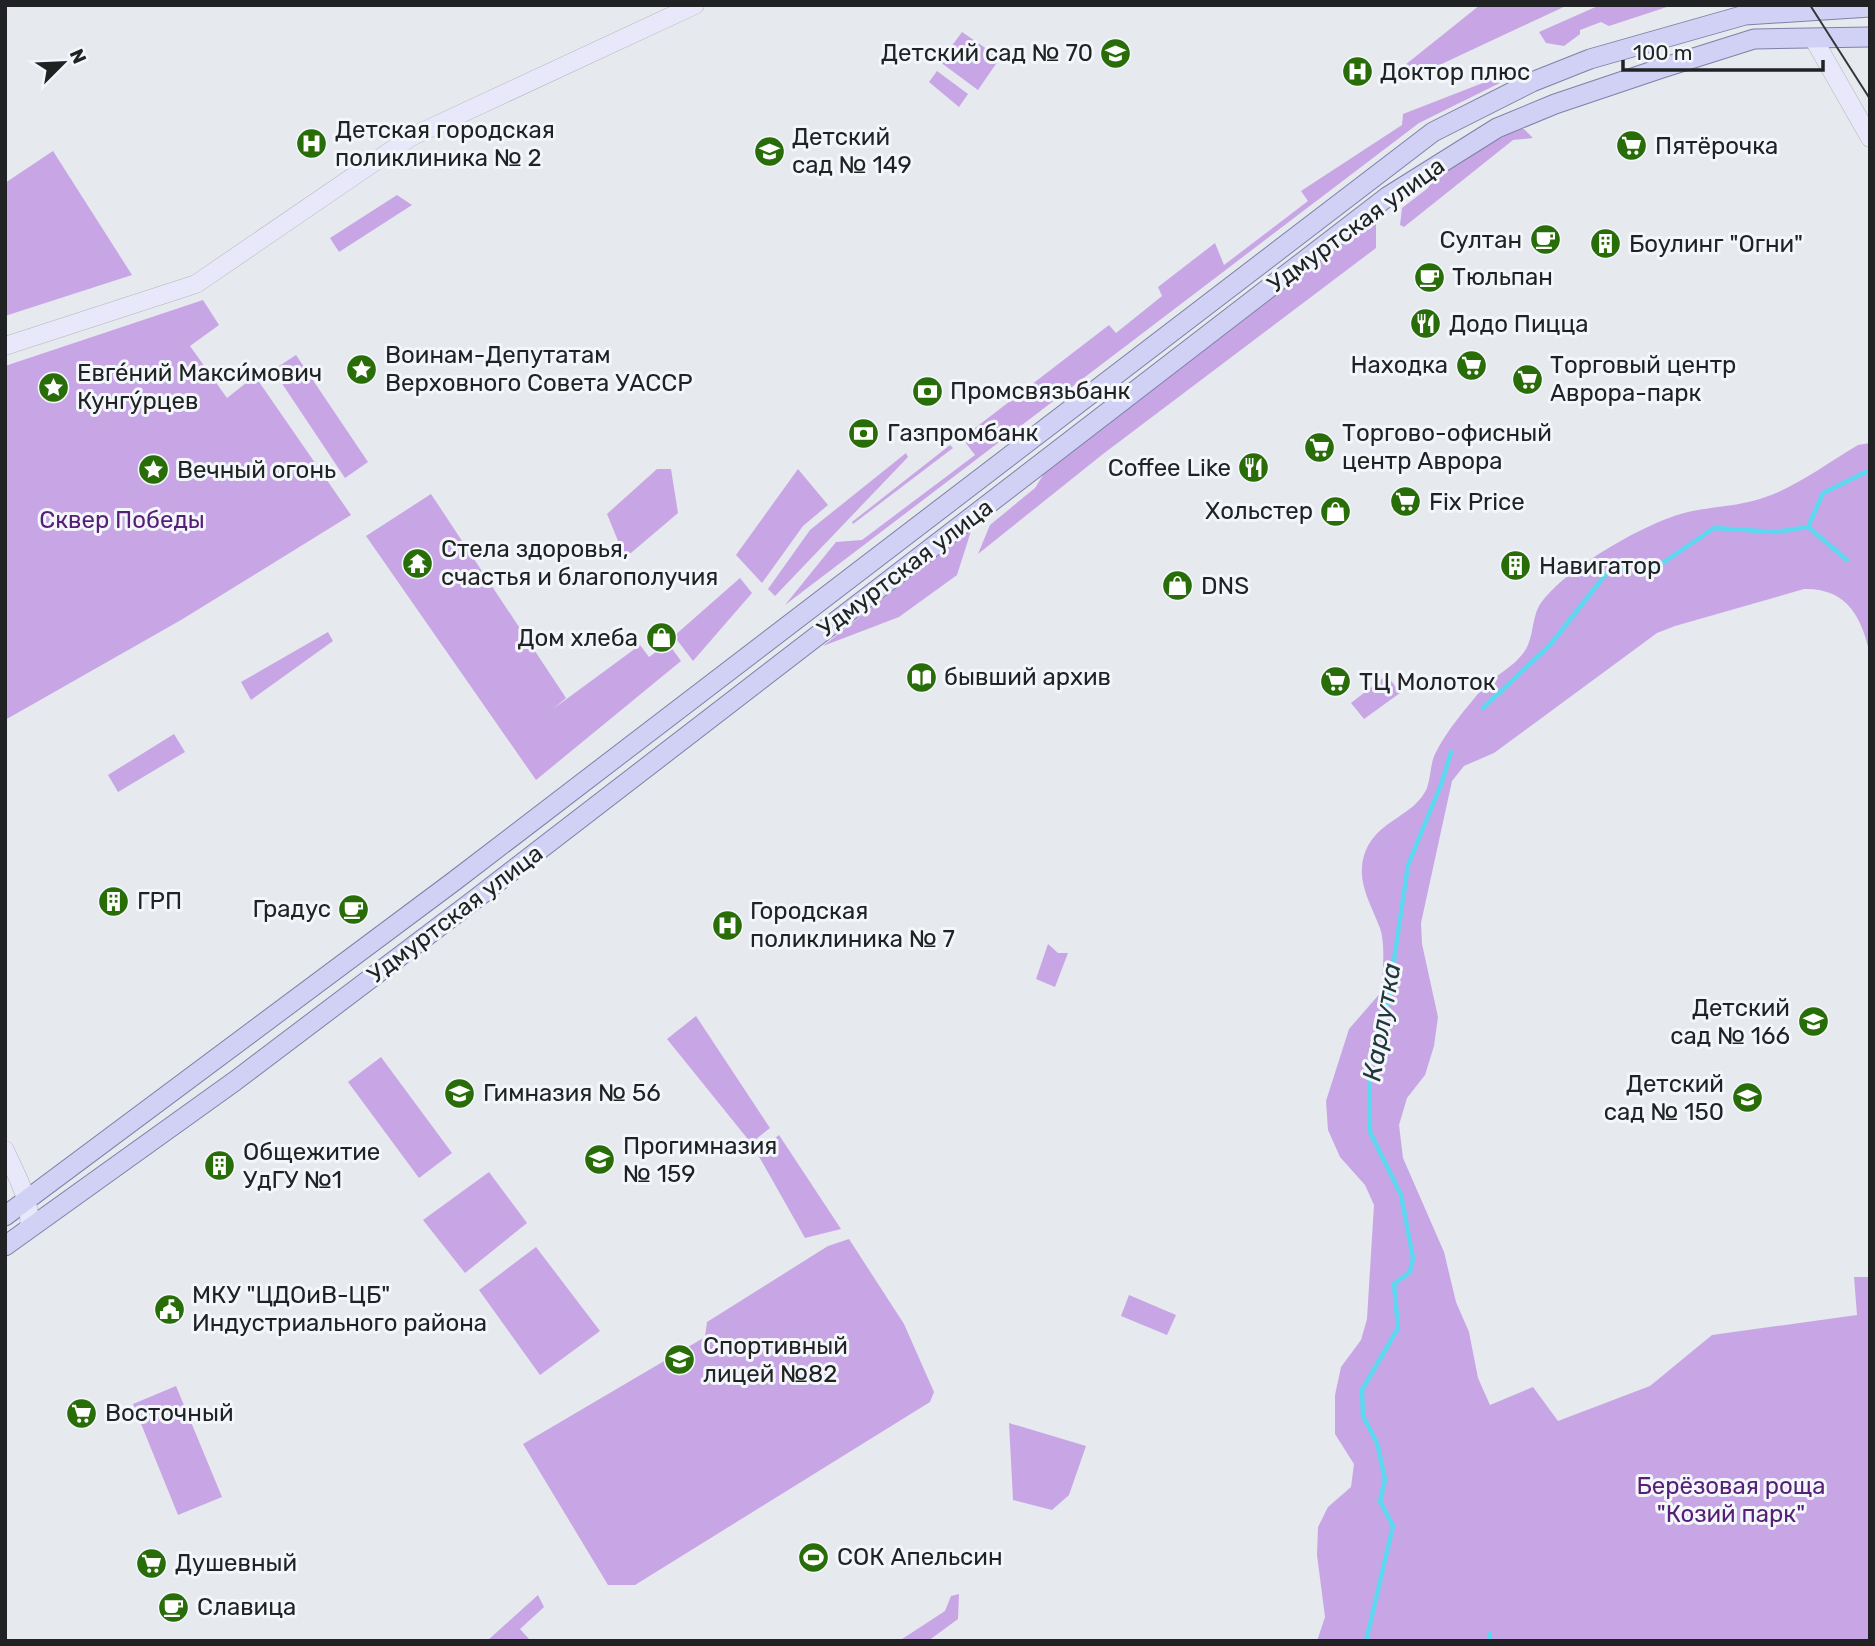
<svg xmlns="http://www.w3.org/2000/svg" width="1875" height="1646" viewBox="0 0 1875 1646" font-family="Rubik,sans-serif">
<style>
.green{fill:#c8a6e6}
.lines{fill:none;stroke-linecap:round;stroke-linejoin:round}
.stream{stroke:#5cd9f0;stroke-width:4.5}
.secondary-casing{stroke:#b3b6ba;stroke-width:19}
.primary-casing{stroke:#7f80a7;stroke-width:21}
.secondary{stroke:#e8e8fa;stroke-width:18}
.primary{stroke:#d1d1f5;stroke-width:19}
.tram{stroke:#353638;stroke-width:2}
.labels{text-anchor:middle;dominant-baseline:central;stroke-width:6;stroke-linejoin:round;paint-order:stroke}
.poi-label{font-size:24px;fill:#212223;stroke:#f3f6fb;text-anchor:start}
.street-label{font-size:24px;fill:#212223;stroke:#f3f6fb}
.park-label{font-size:24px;fill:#551f77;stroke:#f3f6fb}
.water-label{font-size:26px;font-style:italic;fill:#21373b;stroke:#f3f6fb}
</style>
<rect width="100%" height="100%" fill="#e6e9ee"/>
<g class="green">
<polygon points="1480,5 1568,5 1401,83 1395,73"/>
<polygon points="1600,5 1673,5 1609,26 1601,22 1580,30 1580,34 1564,46 1546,43 1539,32"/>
<polygon points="962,32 1000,58 978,90 940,62"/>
<polygon points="937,71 968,94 959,107 929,82"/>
<polygon points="1511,72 1518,74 1419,123 785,605 836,542 862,540 975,455 962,438 1109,325 1116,333 1162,296 1158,287 1215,243 1224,265 1308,201 1301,191 1402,125 1403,114"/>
<polygon points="1517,129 1524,129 1533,138 1513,140 1404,227 1400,225 1402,208 1428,188 1436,173"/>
<polygon points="53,151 132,275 5,316 5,183"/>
<polygon points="397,195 412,205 339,252 330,238"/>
<polygon points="1376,219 1376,248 1103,454 978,554 990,525 1035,488 1045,472"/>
<polygon points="203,300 219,325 190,346 227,398 255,376 351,515 181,620 5,720 5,366"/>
<polygon points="296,355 368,462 345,478 273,370"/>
<path d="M1870 443V655C1862 617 1847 588 1804 589L1675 626 1657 633 1494 753 1464 766 1452 781 1421 923 1422 944 1438 1017 1434 1046 1425 1075 1407 1098 1399 1125 1403 1158 1444 1252 1456 1302 1469 1332 1478 1378 1490 1405 1533 1387 1558 1421 1650 1386 1712 1335 1857 1315 1854 1277H1870V1641H1317L1325 1617 1317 1555 1318 1527 1328 1507 1351 1487 1354 1464 1335 1434V1395L1341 1367 1361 1340 1367 1319 1374 1205 1365 1185 1340 1157 1328 1130 1326 1101 1349 1029 1382 991C1382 973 1386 946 1380 928 1373 909 1360 888 1362 867 1367 820 1412 821 1427 788 1431 777 1430 763 1436 752 1447 730 1467 707 1483 688 1496 674 1515 667 1526 649 1533 637 1532 621 1538 608 1558 572 1648 521 1688 512 1719 505 1744 507 1776 493 1804 481 1831 461 1858 445Z"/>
<polygon points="950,445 953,448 853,524 852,522"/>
<polygon points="906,453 908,457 775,596 768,589 810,530"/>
<polygon points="657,469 671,469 678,513 625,558 607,514"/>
<polygon points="798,469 828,505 803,526 762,583 736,555"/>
<polygon points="431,494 566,698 553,709 640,645 649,657 668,643 681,661 536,780 366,536"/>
<polygon points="972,528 957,575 899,617 823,646"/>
<polygon points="740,578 752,593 693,661 674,636"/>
<polygon points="328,632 333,641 251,700 241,682"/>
<polygon points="1387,675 1400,693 1364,719 1351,703"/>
<polygon points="174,734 185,752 118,792 108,775"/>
<polygon points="1048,944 1058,953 1068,953 1055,987 1036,979"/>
<polygon points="696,1016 770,1128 751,1143 667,1039"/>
<polygon points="381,1057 452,1153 419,1178 348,1082"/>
<polygon points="779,1135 841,1229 805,1238 757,1153"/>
<polygon points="489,1172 527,1223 465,1273 423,1220"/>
<polygon points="849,1239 904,1324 934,1392 930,1402 635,1585 608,1585 523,1444 705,1337 707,1322 828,1246"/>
<polygon points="536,1247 600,1331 540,1375 479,1290"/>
<polygon points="1129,1295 1176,1315 1167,1335 1121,1316"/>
<polygon points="176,1386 222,1497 178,1515 133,1404"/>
<polygon points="1009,1423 1086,1446 1069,1495 1052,1510 1013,1500"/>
<polygon points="959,1594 958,1619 928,1641 899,1641 945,1611 951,1596"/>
<polygon points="538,1595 544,1607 520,1629 529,1639 487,1641"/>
</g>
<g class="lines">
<g class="stream">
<polyline points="1808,527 1847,560"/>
<polyline points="1483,708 1550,645 1609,570 1654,569 1714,528 1776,532 1808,527 1823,493 1870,470"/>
<polyline points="1366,1641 1393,1526 1380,1501 1385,1479 1377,1443 1363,1416 1362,1390 1398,1328 1394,1284 1410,1272 1413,1258 1401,1195 1370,1132 1369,1066 1387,1007 1408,865 1442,782 1451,752"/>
<polyline points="1489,1641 1490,1634"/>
</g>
<defs>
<g id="secondary">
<polyline points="1813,38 1870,138"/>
<polyline points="5,346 196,284 411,137 695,5"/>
<path d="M5 1150C16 1175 32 1201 29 1228"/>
</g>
<g id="primary">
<polyline points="5,1216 453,882 1433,132 1532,82 1590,59 1745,15 1870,7"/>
<polyline points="5,1246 235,1081 469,904 1387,197 1497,128 1555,104 1662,68 1754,39 1870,37"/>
</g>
</defs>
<use href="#secondary" class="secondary-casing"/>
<use href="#primary" class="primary-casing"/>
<use href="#secondary" class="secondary"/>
<use href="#primary" class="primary"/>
<polyline class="tram" points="1810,5 1870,99"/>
</g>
<defs>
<symbol id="school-disc" viewBox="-11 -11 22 22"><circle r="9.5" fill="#286d08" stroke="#f3f6fb"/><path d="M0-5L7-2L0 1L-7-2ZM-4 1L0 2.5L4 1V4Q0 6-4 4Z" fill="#fff"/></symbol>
<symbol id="hospital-disc" viewBox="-11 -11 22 22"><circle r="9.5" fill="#286d08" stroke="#f3f6fb"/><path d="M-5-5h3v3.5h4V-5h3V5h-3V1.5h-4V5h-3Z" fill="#fff"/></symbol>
<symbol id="supermarket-disc" viewBox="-11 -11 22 22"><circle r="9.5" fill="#286d08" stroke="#f3f6fb"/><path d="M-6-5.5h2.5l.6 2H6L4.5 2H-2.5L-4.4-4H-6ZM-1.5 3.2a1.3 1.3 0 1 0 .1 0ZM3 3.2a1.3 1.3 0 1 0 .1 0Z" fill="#fff"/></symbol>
<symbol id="cafe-disc" viewBox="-11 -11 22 22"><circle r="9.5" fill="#286d08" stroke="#f3f6fb"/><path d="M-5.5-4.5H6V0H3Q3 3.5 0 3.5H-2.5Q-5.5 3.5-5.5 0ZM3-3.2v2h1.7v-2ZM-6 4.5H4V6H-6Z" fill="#fff"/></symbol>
<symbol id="building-disc" viewBox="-11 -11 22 22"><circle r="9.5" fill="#286d08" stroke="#f3f6fb"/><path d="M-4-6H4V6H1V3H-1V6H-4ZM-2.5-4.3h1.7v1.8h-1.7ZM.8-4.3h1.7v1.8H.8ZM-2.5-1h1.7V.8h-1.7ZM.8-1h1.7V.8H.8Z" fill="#fff"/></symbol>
<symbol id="restaurant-disc" viewBox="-11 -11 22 22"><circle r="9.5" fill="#286d08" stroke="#f3f6fb"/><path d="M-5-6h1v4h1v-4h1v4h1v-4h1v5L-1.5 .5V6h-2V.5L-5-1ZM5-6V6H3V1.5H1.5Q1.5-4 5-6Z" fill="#fff"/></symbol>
<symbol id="sight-disc" viewBox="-11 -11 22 22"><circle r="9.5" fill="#286d08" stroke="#f3f6fb"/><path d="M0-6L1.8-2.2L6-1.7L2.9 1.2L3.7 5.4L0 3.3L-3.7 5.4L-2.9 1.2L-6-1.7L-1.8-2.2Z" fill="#fff"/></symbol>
<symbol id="bank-disc" viewBox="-11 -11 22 22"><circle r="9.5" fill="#286d08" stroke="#f3f6fb"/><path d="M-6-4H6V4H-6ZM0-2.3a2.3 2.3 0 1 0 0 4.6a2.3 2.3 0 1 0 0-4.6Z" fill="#fff"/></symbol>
<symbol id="shop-disc" viewBox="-11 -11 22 22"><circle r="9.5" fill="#286d08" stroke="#f3f6fb"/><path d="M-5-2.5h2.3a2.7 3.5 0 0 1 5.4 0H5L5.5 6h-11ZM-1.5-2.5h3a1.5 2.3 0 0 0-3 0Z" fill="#fff"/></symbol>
<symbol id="temple-disc" viewBox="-11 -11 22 22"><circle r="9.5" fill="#286d08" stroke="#f3f6fb"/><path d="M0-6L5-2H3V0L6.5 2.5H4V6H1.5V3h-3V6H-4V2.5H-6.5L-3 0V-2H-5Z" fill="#fff"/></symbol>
<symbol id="library-disc" viewBox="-11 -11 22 22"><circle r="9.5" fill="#286d08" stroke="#f3f6fb"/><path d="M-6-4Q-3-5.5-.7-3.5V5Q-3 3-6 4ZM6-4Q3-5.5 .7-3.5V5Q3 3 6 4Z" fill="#fff"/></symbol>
<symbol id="civic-disc" viewBox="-11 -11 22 22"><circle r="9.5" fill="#286d08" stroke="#f3f6fb"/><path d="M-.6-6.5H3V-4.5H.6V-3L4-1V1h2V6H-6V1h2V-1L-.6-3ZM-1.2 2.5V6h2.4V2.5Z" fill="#fff"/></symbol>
<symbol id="stadium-disc" viewBox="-11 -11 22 22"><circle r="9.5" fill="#286d08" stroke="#f3f6fb"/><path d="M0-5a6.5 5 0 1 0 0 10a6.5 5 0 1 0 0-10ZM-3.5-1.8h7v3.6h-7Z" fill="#fff"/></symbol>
</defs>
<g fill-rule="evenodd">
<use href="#school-disc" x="1098" y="36" width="35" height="35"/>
<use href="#hospital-disc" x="1340" y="54" width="35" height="35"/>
<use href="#hospital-disc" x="294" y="126" width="35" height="35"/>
<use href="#supermarket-disc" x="1614" y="128" width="35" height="35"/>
<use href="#school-disc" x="752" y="134" width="35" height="35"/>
<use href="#cafe-disc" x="1528" y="222" width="35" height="35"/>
<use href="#building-disc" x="1588" y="226" width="35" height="35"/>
<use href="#cafe-disc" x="1412" y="260" width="35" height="35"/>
<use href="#restaurant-disc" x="1408" y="306" width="35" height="35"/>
<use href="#supermarket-disc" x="1454" y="348" width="35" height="35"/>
<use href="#sight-disc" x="344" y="352" width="35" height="35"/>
<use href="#supermarket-disc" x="1510" y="362" width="35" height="35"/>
<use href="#sight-disc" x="36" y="370" width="35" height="35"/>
<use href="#bank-disc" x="910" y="374" width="35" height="35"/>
<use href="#bank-disc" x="846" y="416" width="35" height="35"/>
<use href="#supermarket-disc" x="1302" y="430" width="35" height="35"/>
<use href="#restaurant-disc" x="1236" y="450" width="35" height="35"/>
<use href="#sight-disc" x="136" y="452" width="35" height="35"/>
<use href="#supermarket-disc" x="1388" y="484" width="35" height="35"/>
<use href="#shop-disc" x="1318" y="494" width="35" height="35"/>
<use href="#temple-disc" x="400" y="546" width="35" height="35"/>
<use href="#building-disc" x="1498" y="548" width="35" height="35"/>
<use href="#shop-disc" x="1160" y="568" width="35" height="35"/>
<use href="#shop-disc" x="644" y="620" width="35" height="35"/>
<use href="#library-disc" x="904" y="660" width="35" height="35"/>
<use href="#supermarket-disc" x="1318" y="664" width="35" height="35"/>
<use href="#building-disc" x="96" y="884" width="35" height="35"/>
<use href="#cafe-disc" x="336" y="892" width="35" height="35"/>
<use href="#hospital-disc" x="710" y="908" width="35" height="35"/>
<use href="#school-disc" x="1796" y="1004" width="35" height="35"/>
<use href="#school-disc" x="442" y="1076" width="35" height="35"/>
<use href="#school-disc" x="1730" y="1080" width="35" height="35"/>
<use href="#school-disc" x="582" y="1142" width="35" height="35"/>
<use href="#building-disc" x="202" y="1148" width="35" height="35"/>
<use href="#civic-disc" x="152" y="1292" width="35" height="35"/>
<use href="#school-disc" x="662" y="1342" width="35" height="35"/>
<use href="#supermarket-disc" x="64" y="1396" width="35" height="35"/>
<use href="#stadium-disc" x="796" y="1540" width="35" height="35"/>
<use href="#supermarket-disc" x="134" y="1546" width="35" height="35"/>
<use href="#cafe-disc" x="156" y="1590" width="35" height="35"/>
</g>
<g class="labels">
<g class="poi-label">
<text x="1093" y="53" text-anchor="end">Детский сад № 70</text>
<text x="1380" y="72">Доктор плюс</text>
<text x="335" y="130">Детская городская<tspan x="335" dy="28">поликлиника № 2</tspan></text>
<text x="792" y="137">Детский<tspan x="792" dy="28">сад № 149</tspan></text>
<text x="1655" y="146">Пятёрочка</text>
<text x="1522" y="240" text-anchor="end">Султан</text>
<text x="1629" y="244">Боулинг "Огни"</text>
<text x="1452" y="277">Тюльпан</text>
<text x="1449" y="324">Додо Пицца</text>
<text x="385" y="355">Воинам-Депутатам<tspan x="385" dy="28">Верховного Совета УАССР</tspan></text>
<text x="1448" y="365" text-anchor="end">Находка</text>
<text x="1550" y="365">Торговый центр<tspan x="1550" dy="28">Аврора-парк</tspan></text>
<text x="77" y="373">Евге́ний Макси́мович<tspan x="77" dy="28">Кунгу́рцев</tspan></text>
<text x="950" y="391">Промсвязьбанк</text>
<text x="887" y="433">Газпромбанк</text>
<text x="1342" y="433">Торгово-офисный<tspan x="1342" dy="28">центр Аврора</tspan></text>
<text x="1231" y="468" text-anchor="end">Coffee Like</text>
<text x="177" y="470">Вечный огонь</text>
<text x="1429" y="502">Fix Price</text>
<text x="1313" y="511" text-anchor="end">Хольстер</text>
<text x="441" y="549">Стела здоровья,<tspan x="441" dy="28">счастья и благополучия</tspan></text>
<text x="1539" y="566">Навигатор</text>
<text x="1201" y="586">DNS</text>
<text x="638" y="638" text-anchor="end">Дом хлеба</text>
<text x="944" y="677">бывший архив</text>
<text x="1359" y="682">ТЦ Молоток</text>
<text x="137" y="901">ГРП</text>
<text x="331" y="909" text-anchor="end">Градус</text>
<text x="750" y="911">Городская<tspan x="750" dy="28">поликлиника № 7</tspan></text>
<text x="1790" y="1008" text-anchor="end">Детский<tspan x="1790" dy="28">сад № 166</tspan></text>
<text x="1724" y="1084" text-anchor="end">Детский<tspan x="1724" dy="28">сад № 150</tspan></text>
<text x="483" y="1093">Гимназия № 56</text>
<text x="623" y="1146">Прогимназия<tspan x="623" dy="28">№ 159</tspan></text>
<text x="243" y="1152">Общежитие<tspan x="243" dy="28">УдГУ №1</tspan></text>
<text x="192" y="1295">МКУ "ЦДОиВ-ЦБ"<tspan x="192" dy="28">Индустриального района</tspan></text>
<text x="703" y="1346">Спортивный<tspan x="703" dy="28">лицей №82</tspan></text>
<text x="105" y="1413">Восточный</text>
<text x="837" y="1557">СОК Апельсин</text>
<text x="175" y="1563">Душевный</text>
<text x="197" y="1607">Славица</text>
</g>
<g class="street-label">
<text transform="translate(1356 225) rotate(-36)">Удмуртская улица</text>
<text transform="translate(905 568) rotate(-37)">Удмуртская улица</text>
<text transform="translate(455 914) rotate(-37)">Удмуртская улица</text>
</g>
<g class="park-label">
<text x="122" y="520">Сквер Победы</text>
<text x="1731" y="1486">Берёзовая роща<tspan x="1731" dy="28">"Козий парк"</tspan></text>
</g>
<g class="water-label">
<text transform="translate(1382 1022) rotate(-80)">Карлутка</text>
</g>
</g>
<rect width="1875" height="1646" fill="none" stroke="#212223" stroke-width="14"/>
<g transform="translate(63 63) rotate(66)" stroke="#f3f6fb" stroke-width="5" paint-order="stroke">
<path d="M0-5L12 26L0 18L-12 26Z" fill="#212223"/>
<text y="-10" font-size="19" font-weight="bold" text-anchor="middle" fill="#212223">N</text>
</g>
<path d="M1623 60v10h200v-10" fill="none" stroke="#212223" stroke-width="3.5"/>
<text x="1633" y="60" font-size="21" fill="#212223" stroke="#f3f6fb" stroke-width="5" paint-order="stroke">100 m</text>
</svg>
